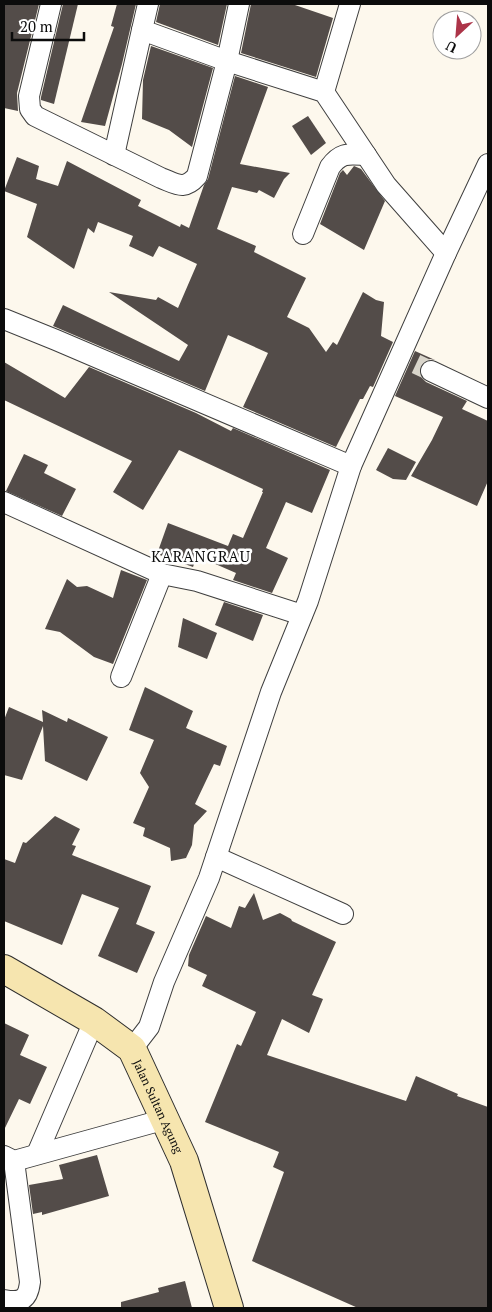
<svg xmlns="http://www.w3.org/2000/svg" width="492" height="1312" viewBox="0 0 492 1312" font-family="'PT Serif',serif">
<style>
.building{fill:#534c49}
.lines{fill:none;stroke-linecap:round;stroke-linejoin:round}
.street-tunnel{stroke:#d9d5cb;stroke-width:20;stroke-dasharray:20 10;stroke-linecap:butt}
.street-casing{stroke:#3f3f3f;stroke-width:22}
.secondary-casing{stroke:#2e2e2e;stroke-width:30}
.street{stroke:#fff;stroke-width:20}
.secondary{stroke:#f6e5af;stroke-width:28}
.labels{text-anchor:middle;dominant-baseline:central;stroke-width:5;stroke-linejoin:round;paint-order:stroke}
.street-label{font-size:12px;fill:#0c0c0c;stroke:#fff}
.quarter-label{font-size:15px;letter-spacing:1px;fill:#0c0c0c;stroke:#fff}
</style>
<rect width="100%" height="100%" fill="#fdf8ed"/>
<g class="building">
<polygon points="4,4 39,4 17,93 18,111 4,108"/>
<polygon points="63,4 78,4 54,104 41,100 41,97"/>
<polygon points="117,4 136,4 122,64 105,126 81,122 114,27 111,26"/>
<polygon points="160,4 227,4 218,45 156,22"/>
<polygon points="251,4 292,4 333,18 316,77 241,53"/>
<polygon points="151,46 213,68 192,147 169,130 142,119 143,80"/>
<polygon points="235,76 268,87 240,164 290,173 284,179 274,198 259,190 257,193 232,187 217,229 256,246 254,252 306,278 287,317 309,328 326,352 333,342 337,345 363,292 376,300 384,302 381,336 393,342 373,387 370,386 363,399 360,399 336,447 243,407 268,353 228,335 205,391 53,326 63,305 179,361 188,345 109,292 156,300 158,297 178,308 197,264 159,246 153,257 129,246 133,236 98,222 94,233 88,228 74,269 27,237 37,204 4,191 17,157 39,166 36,179 58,186 67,161 141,200 138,206 180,227 181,224 189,228 204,185 208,179"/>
<polygon points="308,116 326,143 311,155 292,126"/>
<polygon points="354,166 361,169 385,201 364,250 320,224 340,173 343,170 347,175"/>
<polygon points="415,351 435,360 430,359 425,361 421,366 419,372 422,378 426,382 467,401 462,409 488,421 488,481 477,506 411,476 432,440 443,417 395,396"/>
<polygon points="4,362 65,398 89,367 196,413 231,431 233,428 330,470 312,513 286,502 266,548 288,558 272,593 233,580 236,573 197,556 193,567 157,554 168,523 228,546 233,534 243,538 263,492 262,492 263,489 179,450 143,510 113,492 132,461 4,400"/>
<polygon points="388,448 416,462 406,480 393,479 376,470"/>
<polygon points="24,454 48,465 44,473 76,489 62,516 6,491"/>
<polygon points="121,570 147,580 113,664 94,657 60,632 45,629 67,579 77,587 87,586 113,598"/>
<polygon points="224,602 263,615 253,641 215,625"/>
<polygon points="183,618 217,633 207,659 178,647"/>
<polygon points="145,687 193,711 186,728 227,746 220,766 214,764 195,804 207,811 194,825 192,845 186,858 171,861 170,848 143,836 145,828 133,823 149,787 140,773 154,740 129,730"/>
<polygon points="9,707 43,722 42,710 67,722 68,718 108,737 87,781 45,761 43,726 22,780 4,775 4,720"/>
<polygon points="55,816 80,829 72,845 76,846 72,855 151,886 136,924 155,932 137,973 98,956 119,908 82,894 62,945 4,921 4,859 15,863 23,842 26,843"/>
<polygon points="254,893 263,920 280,913 291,919 292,921 336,942 312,995 323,999 309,1033 282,1019 267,1055 406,1101 416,1076 458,1094 457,1096 488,1107 488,1308 358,1308 252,1261 284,1172 273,1167 279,1152 205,1122 237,1044 241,1046 256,1012 202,986 207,975 188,966 189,955 206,916 231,928 239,906 245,908"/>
<polygon points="4,1023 29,1035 20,1055 47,1067 30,1104 19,1099 4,1130"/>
<polygon points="97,1155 109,1196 42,1215 42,1212 33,1214 29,1185 63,1179 59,1165"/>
<polygon points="185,1281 192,1308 121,1308 121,1302 159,1292 158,1288"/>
</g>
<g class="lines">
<polyline class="street-tunnel" points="416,364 431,371"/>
<defs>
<g id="street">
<path d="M51 4 29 96 30 109 35 116 161 178C177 184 184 191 197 176L227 61 239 4"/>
<polyline points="148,4 142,30 227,61 324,92 386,185 446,253"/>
<polyline points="324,92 350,4"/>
<polyline points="114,155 142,30"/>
<path d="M303 234 330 167C341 152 348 154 366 155"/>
<polyline points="4,319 56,340 351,466"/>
<polyline points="431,371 488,398"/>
<polyline points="4,502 162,574 197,581 302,615"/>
<polyline points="121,677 162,574"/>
<polyline points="216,857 343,914"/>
<polyline points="132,1049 149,1027 164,982 209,878 271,692 308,601 351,466 446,253 488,164"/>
<polyline points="37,1154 94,1021"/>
<polyline points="4,1156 14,1161 166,1119"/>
<path d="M4 1300C21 1303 28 1300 30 1282L14 1161"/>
</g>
<g id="secondary">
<path id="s1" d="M4 969 94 1021 132 1049 184 1161 229 1308"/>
</g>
</defs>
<use href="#street" class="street-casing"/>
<use href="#secondary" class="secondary-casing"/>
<use href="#street" class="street"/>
<use href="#secondary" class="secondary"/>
</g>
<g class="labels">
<g class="street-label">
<text stroke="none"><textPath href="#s1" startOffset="214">Jalan Sultan Agung</textPath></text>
</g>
<g class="quarter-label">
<text x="201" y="556">KARANGRAU</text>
</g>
</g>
<rect width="492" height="1312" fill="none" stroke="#0c0c0c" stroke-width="10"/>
<g transform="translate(457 35) rotate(206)"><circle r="24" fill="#ffffff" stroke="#9e9e9e"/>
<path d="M0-4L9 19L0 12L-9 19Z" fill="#ac3448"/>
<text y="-8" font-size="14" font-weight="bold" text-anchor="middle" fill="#0c0c0c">U</text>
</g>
<path d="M12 32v8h72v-8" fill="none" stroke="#0c0c0c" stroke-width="2.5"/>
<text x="20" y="32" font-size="15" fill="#0c0c0c" stroke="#ffffff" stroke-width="4" paint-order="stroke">20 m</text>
</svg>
